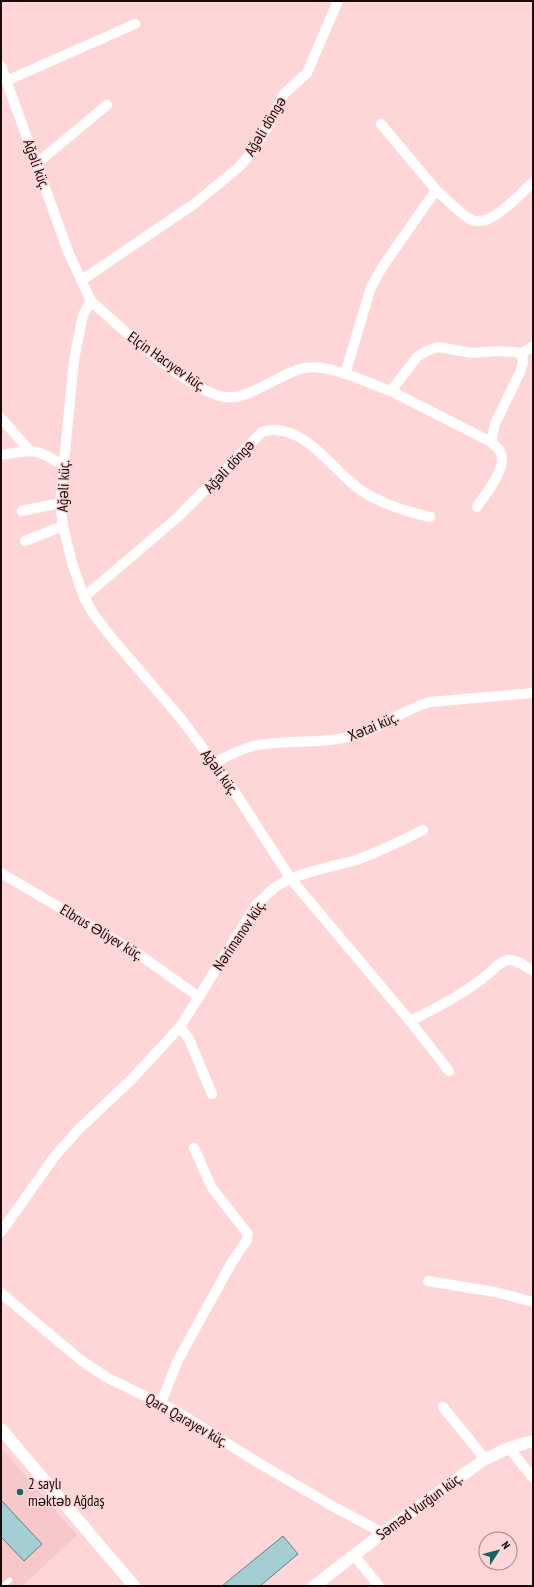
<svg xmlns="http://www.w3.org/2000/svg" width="534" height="1587" viewBox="0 0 534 1587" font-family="'PT Sans Narrow',sans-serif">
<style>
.built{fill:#f7c7c9}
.building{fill:#a4cfd2;stroke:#5c8487}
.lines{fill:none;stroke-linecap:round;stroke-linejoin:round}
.service{stroke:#fff;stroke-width:5}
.minor{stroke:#fff;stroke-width:10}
.tertiary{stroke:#fff;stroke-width:12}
.poi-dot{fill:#136368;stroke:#fed6d7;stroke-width:1.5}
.labels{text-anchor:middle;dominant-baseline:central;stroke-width:3;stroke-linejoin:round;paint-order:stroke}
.street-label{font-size:15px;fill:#170a0b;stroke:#fed6d7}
.poi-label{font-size:15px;fill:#170a0b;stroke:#fed6d7;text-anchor:start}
</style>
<rect width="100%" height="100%" fill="#fed6d7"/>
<polygon class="built" points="1,1448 77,1535 22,1586 1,1586"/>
<g class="building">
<polygon points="1,1500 42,1544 24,1561 1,1537"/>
<polygon points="283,1536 298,1554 260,1586 222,1586"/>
</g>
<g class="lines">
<polyline class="service" points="3,1586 10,1580"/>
<g class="minor">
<path d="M1 66 69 254 91 301 83 315 74 360 60 503 63 526 72 563 84 597 94 615 112 638 182 720 229 783 291 879 410 1021C438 1007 464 994 488 974 494 969 500 961 508 960 517 959 526 967 533 971"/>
<polyline points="6,81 135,24"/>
<polyline points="381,124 436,190"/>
<polyline points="36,164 107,105"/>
<polyline points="82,280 194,204 239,167 252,152 267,128 284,94 307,73 338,1"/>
<path d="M91 301C120 327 187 390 224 397 248 401 280 373 304 368 329 363 367 383 391 391L417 357 427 351 438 347 472 353 498 351 522 353 533 346"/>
<path d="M345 374 371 287 383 266 436 190C446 198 461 215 472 220 491 228 520 194 533 182"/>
<path d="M391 391 491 442C494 445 498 448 500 451 509 467 485 494 477 507"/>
<polyline points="1,418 29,450"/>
<polyline points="491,442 495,424 520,372 523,363 522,353"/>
<path d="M1 455C35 449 34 448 63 465"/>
<polyline points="22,511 60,503"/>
<polyline points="25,541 63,526"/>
<path d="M84 597 178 517 262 432C267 431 273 429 277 430 312 433 335 473 362 491 382 504 407 512 430 517"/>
<path d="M214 763C227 756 239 750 253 746 287 739 322 745 356 735 382 728 404 709 430 702L533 693"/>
<polyline points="1,873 137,953 199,997"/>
<polyline points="410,1021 449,1071"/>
<polyline points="180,1027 189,1039 212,1094"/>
<path d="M1 1232 55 1156 79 1129 130 1081 180 1027 256 905C262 900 268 893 274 888 297 872 329 868 356 860 379 852 401 841 423 830"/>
<polyline points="428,1281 495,1292 533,1302"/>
<polyline points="1,1293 82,1361 108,1378 178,1412 252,1459 334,1507 383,1533"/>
<polyline points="161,1403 178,1360 232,1262 247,1240 248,1234 212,1188 194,1148"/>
<polyline points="443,1407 485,1459"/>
<polyline points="509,1448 533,1478"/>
<polyline points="354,1555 379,1586"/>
</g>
<g class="tertiary">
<polyline points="1,1429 134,1586"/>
<polyline points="314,1586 388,1529 485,1459 509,1448 533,1441"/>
</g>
</g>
<circle class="poi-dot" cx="20" cy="1492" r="4"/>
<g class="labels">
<g class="street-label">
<text transform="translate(265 126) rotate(-59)">Ağəli döngə</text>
<text transform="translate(37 164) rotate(70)">Ağəli küç.</text>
<text transform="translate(167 361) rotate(35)">Elçin Hacıyev küç.</text>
<text transform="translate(229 466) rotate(-47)">Ağəli döngə</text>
<text transform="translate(63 486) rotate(-88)">Ağəli küç.</text>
<text transform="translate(373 726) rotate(-23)">Xətai küç.</text>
<text transform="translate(220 772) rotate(54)">Ağəli küç.</text>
<text transform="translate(102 932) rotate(31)">Elbrus Əliyev küç.</text>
<text transform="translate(239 935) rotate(-56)">Nərimanov küç.</text>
<text transform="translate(187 1420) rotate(30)">Qara Qarayev küç.</text>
<text transform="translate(419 1506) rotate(-36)">Səməd Vurğun küç.</text>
</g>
<g class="poi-label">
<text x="28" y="1483">2 saylı<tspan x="28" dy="17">məktəb Ağdaş</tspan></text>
</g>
</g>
<rect width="534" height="1587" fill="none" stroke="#170a0b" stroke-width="4"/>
<g transform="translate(498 1551) rotate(54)"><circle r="19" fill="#fed6d7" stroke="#a28485"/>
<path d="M0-3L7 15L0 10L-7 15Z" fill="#136368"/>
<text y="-6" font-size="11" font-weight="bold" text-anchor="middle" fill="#170a0b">N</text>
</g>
</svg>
